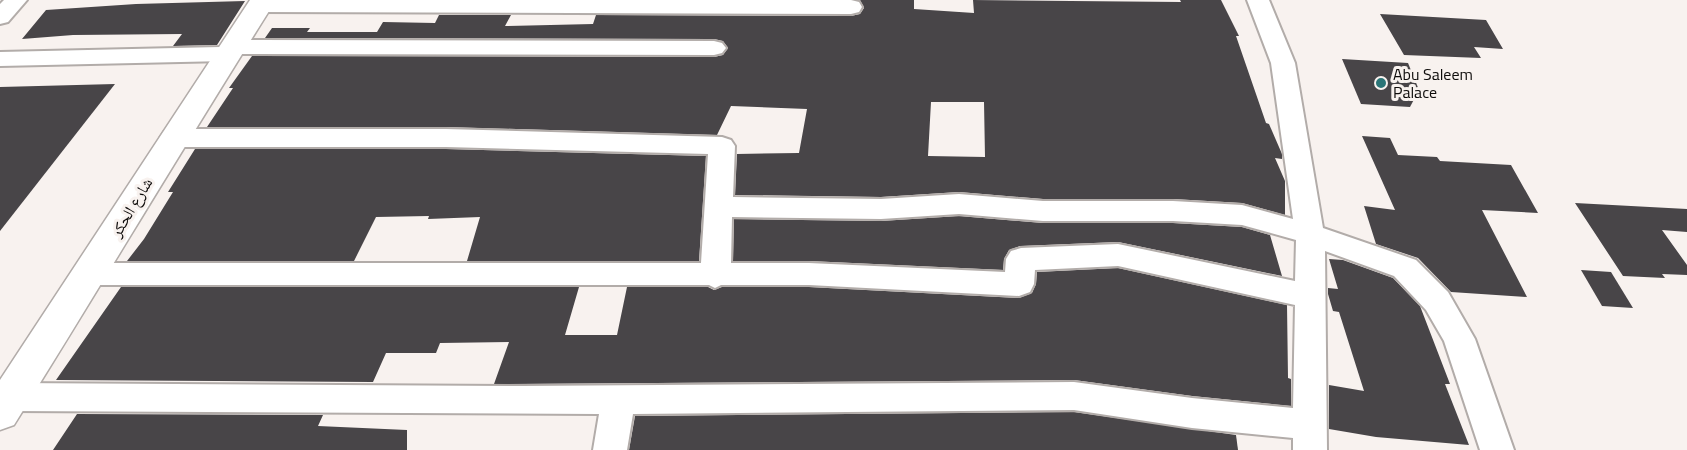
<svg xmlns="http://www.w3.org/2000/svg" width="1687" height="450" viewBox="0 0 1687 450" font-family="'Titillium Web','Noto Naskh Arabic',sans-serif">
<style>
.building{fill:#484548;fill-rule:evenodd}
.lines{fill:none;stroke-linecap:round;stroke-linejoin:round}
.street-casing{stroke:#b2aca9;stroke-width:4}
.secondary-casing{stroke:#b2aca9;stroke-width:3}
.street{fill:#fff;fill-rule:evenodd}
.secondary{fill:#fff;fill-rule:evenodd}
.poi-dot{fill:#2b7577;stroke:#f8f2ef;stroke-width:2}
.labels{text-anchor:middle;dominant-baseline:central;stroke-width:6;stroke-linejoin:round;paint-order:stroke}
.poi-label{font-size:16px;fill:#0e0c0b;stroke:#f8f2ef;text-anchor:start}
.street-label{font-size:16px;fill:#0e0c0b;stroke:#f8f2ef}
</style>
<rect width="100%" height="100%" fill="#f8f2ef"/>
<g class="building">
<path d="M860 0H914V9L974 13 973 0 1181 2 1180 0H1221L1239 36H1236L1266 123 1269 124 1282 154V159L1275 158 1285 181V215L1242 203 1173 199H1043L959 192 881 197 735 195 737 154 799 153 807 109 731 106 717 135 446 127H207L233 88H229L252 56 714 57 723 55 728 48 723 41 714 39 265 38 272 28H310L307 32H377L383 22 435 23 439 15H511L505 26 593 24 596 15 851 16 860 14 864 8ZM931 102H984L985 157 928 156Z"/>
<polygon points="245,1 217,45 173,46 182,34 73,35 22,39 46,10 136,4"/>
<polygon points="1380,14 1486,20 1503,49 1474,47 1481,58 1404,55"/>
<polygon points="1342,59 1408,63 1419,90 1410,107 1361,104"/>
<polygon points="115,84 0,231 0,87"/>
<polygon points="1362,136 1390,138 1398,155 1437,157 1440,161 1511,165 1538,213 1482,210 1527,297 1451,292 1418,258 1376,244 1364,206 1395,210"/>
<polygon points="195,149 446,149 706,156 699,261 467,261 480,217 428,219 429,216 376,217 354,261 127,261 144,239 173,192 168,192"/>
<polygon points="1575,203 1687,209 1687,232 1662,230 1687,265 1687,275 1662,274 1665,278 1623,276"/>
<polygon points="959,216 1043,223 1173,223 1242,227 1270,235 1282,276 1118,242 1020,246 1009,250 1004,259 1003,270 809,261 733,261 734,219 881,221"/>
<polygon points="1329,259 1343,260 1393,278 1420,306 1450,384 1445,384 1469,445 1376,437 1329,429 1329,385 1364,391 1339,312 1333,311 1328,294 1328,288 1338,289"/>
<polygon points="1118,268 1287,305 1288,378 1291,379 1291,406 1192,396 1074,380 494,384 509,342 440,343 436,353 386,353 373,382 56,380 121,287 579,287 565,335 617,335 627,287 708,287 714,290 722,287 809,287 1019,298 1032,293 1036,284 1037,272"/>
<polygon points="1581,270 1611,272 1633,308 1602,306"/>
<polygon points="1074,412 1236,435 1238,450 629,450 635,416"/>
<polygon points="77,414 323,415 318,426 407,430 407,450 53,450"/>
</g>
<g class="lines">
<defs>
<g id="street">
<polygon points="4,0 27,0 8,22 0,24 0,4"/>
<polygon points="252,0 851,0 859,2 862,7 859,12 851,14 260,12 252,10 249,5"/>
<path d="M1247 0H1269L1295 63 1323 228 1416 260 1448 292 1475 339 1514 450H1480L1444 341 1426 310 1394 276 1325 251 1327 450H1293V438L1192 428 1074 410 633 414 627 450H593L599 414 11 411 0 407V387L11 383 523 386 1074 382 1192 398 1293 408 1295 305 1118 266 1035 270 1034 284 1030 292 1019 296 809 285H721L715 288 709 285H90L79 282 75 274 79 266 90 263H701L708 154 446 147H173L164 144 160 138 164 132 173 129H446L722 137 731 140 735 146 733 197 881 199 959 194 1043 201H1173L1242 205 1293 219 1271 63ZM959 214 1043 221H1173L1242 225 1296 240 1295 281 1118 244 1021 248 1011 251 1006 259 1005 272 809 263H731L732 217 881 219Z"/>
<polygon points="232,40 714,41 722,43 726,48 722,53 714,55 238,54 234,59 226,61 0,66 0,52 220,47 224,42"/>
</g>
<path id="secondary" d="M250 0H276C187 141 102 284 14 425L0 430V380Z"/>
</defs>
<use href="#street" class="street-casing"/>
<use href="#secondary" class="secondary-casing"/>
<use href="#street" class="street"/>
<use href="#secondary" class="secondary"/>
</g>
<circle class="poi-dot" cx="1381" cy="83" r="6"/>
<g class="labels">
<g class="poi-label">
<text x="1393" y="74">Abu Saleem<tspan x="1393" dy="18">Palace</tspan></text>
</g>
<g class="street-label">
<text transform="translate(131 207) rotate(-59)">شارع الحكر</text>
</g>
</g>
</svg>
